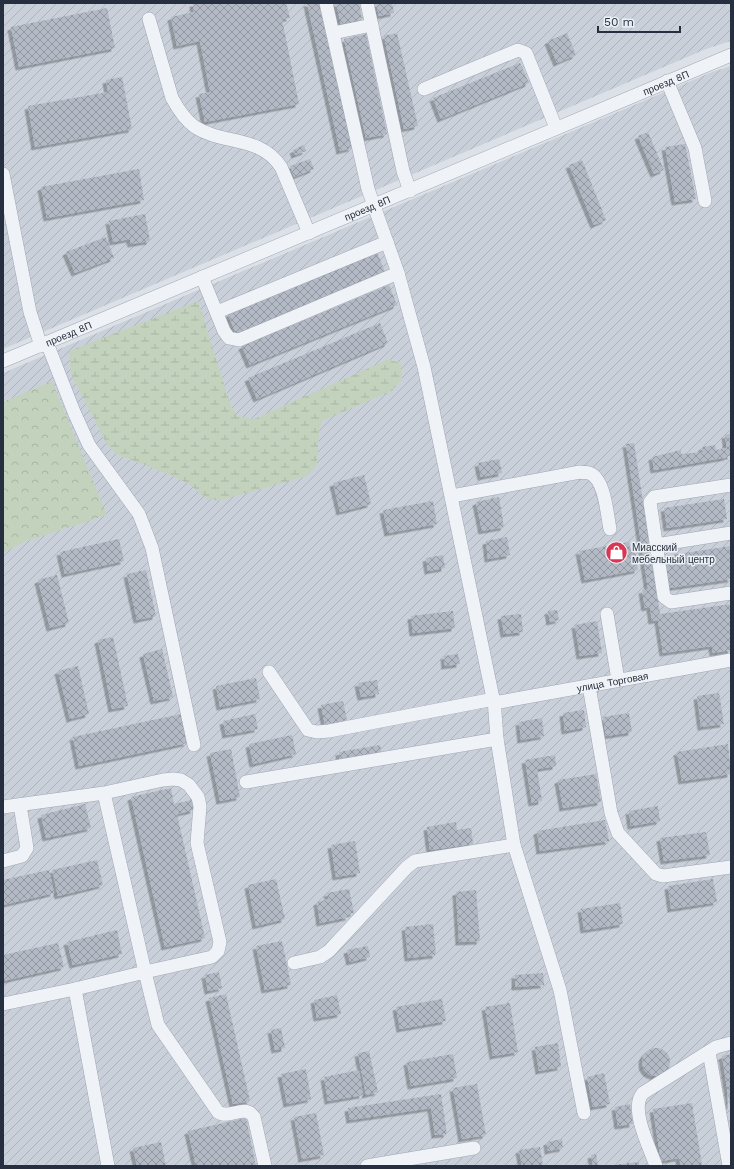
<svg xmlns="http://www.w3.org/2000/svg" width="734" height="1169" viewBox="0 0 734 1169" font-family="'Work Sans',sans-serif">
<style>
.industrial{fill:url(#industrial-furrows)}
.forest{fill:url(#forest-crowns)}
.wetland{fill:url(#wetland-marsh)}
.building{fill:url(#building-cross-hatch);filter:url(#shadow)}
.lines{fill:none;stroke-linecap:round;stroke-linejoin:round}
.minor-casing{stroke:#a1a8b2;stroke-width:14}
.minor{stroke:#eff2f6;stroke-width:13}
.labels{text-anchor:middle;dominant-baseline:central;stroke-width:3;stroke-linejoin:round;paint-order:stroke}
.street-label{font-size:10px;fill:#252f3f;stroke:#ecf0f5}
.poi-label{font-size:10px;fill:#252f3f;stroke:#ecf0f5;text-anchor:start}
</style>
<defs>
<pattern id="industrial-furrows" width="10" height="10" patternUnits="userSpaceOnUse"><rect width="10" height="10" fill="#cad0da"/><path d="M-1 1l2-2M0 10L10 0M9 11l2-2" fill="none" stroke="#adb3bc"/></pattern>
<pattern id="forest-crowns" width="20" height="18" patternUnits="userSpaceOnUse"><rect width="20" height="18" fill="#c3d2bd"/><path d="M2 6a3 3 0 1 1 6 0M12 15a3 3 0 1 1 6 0" fill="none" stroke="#a7b5a4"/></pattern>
<pattern id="wetland-marsh" width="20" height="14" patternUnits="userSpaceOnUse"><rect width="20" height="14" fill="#c3d2bd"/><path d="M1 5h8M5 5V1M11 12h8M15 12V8" fill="none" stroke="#a7b5a4"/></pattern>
<pattern id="building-cross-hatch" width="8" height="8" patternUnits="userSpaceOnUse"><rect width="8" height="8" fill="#b3bac5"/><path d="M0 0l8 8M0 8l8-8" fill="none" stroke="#9198a1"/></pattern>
<filter id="shadow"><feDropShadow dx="-3.5" dy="3.5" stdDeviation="0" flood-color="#0004"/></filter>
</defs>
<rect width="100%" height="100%" fill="#dce1e8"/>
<g class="industrial">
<polygon points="3,3 731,3 731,41 706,49 3,349"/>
<polygon points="731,66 731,1166 3,1166 3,373 712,72"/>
</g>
<polygon class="forest" points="52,381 107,515 24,542 3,553 3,402"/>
<polygon class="wetland" points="198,301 231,406 237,416 254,419 389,359 401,364 402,379 392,391 322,421 319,431 317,465 307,476 218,501 206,498 189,484 170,475 116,454 106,443 71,374 69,351"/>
<g class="building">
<polygon points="193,3 286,3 290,18 282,19 299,104 205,122 199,94 210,92 200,41 177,46 171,17 194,12"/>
<polygon points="307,3 319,3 352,148 340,151"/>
<polygon points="336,3 359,3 362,19 341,24"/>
<polygon points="376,3 392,3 394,13 379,16"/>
<polygon points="107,8 115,48 19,67 11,27"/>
<polygon points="397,33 418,126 404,129 384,36"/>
<polygon points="567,33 576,55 557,63 548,41"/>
<polygon points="366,34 387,134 366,138 344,39"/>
<polygon points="520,63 529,83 441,119 433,98"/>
<polygon points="122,77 132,129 35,147 28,106 108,92 106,80"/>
<polygon points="648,132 664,170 654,174 638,136"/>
<polygon points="685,144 696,199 675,202 665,147"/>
<polygon points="304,145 306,151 295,155 293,150"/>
<polygon points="310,159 314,169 294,177 290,166"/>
<polygon points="582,160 606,220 594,225 569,165"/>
<polygon points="139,169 144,200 47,218 41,187"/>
<polygon points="145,214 150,241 131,244 130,239 113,242 109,221"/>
<polygon points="106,237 114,258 75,273 66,252"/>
<polygon points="377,252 385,272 236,334 228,314"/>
<polygon points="389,285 397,305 250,365 242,346"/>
<polygon points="380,323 388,343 257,399 248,378"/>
<polygon points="730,434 731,456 728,456 725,435"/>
<polygon points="634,443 660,614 731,604 731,650 713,653 712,646 663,653 658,620 652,621 650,607 645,608 642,590 648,589 626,444"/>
<polygon points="715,445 716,450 726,448 728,457 654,470 652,457 681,450 681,454 703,452 702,447"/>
<polygon points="499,459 502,473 481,477 478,463"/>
<polygon points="364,475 371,504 340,512 333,483"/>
<polygon points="499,497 504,527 482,531 476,502"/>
<polygon points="724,499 727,519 667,528 664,508"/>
<polygon points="433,501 437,524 388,533 383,510"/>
<polygon points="507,537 510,555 488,559 486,541"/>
<polygon points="119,539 124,561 65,574 60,552"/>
<polygon points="629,542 631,552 635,551 638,570 585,580 579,551"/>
<polygon points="731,546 731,579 669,588 665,556"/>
<polygon points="443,555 445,568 428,571 426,558"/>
<polygon points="146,570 156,616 137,620 127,574"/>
<polygon points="57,575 69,623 50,628 38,580"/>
<polygon points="557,610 559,620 550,622 548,611"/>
<polygon points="453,611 455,628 413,633 411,616"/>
<polygon points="521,614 523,632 504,634 501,616"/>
<polygon points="597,621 602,653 580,656 575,625"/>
<polygon points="113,637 128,706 112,709 98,640"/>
<polygon points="162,649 173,697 154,701 143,654"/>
<polygon points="458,654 460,664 445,666 444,656"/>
<polygon points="78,666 89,714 70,719 58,671"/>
<polygon points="256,678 260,699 220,707 216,686"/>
<polygon points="377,680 379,694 361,697 358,683"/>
<polygon points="719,693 724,724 701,727 697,696"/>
<polygon points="343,701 347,720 325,725 321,705"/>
<polygon points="584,710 586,727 565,731 563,713"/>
<polygon points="629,713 632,732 606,736 603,717"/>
<polygon points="181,714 187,743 79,766 73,737"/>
<polygon points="255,714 258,729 226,735 223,721"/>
<polygon points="542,718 544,736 521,740 519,722"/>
<polygon points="292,735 296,754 253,764 249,744"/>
<polygon points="728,744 731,774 682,781 677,752"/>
<polygon points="380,745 382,757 340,764 339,752"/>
<polygon points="231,749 240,797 220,801 210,753"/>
<polygon points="555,755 556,766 537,769 542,801 532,803 525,760"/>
<polygon points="596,774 601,802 563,808 558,780"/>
<polygon points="171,788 174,804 192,800 194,810 177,814 205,938 165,947 131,797"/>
<polygon points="85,804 91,828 46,838 41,815"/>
<polygon points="658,806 660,821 631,826 629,811"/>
<polygon points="605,820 609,841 540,851 537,831"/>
<polygon points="456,822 457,830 471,828 473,844 430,850 427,827"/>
<polygon points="706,832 710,855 664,861 660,838"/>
<polygon points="355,841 360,873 336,877 331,845"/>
<polygon points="97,860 103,885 58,896 52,870"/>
<polygon points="49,870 54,893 3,905 3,880"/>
<polygon points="276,879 285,919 256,926 248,885"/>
<polygon points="713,879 717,902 671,909 668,886"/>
<polygon points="349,889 354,913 348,914 349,917 320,923 317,902 329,899 327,893"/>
<polygon points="476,890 480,941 459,942 456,892"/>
<polygon points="620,903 623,924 584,930 581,909"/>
<polygon points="433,924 436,955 408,958 405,927"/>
<polygon points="117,930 122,954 73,965 67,942"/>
<polygon points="282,941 291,985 265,990 256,946"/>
<polygon points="58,943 64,967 3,981 3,955"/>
<polygon points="368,946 370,957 350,962 347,950"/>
<polygon points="219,972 222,988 208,991 205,975"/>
<polygon points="543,973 544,985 515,987 515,975"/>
<polygon points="226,994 250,1101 233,1104 209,998"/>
<polygon points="337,995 341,1014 317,1018 314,1000"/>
<polygon points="442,999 446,1021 400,1029 396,1007"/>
<polygon points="510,1003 518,1052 493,1056 485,1007"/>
<polygon points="281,1028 285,1048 275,1050 271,1030"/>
<polygon points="558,1043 561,1067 539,1071 535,1047"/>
<circle cx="656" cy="1062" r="14"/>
<polygon points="369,1051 378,1092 366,1095 358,1053"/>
<polygon points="453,1054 457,1078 411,1086 407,1062"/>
<polygon points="731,1054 731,1106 730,1106 722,1056"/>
<polygon points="306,1069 311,1099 287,1104 281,1074"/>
<polygon points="359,1070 363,1095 328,1101 324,1077"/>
<polygon points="604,1073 610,1104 593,1107 587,1077"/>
<polygon points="477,1084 486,1135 462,1139 453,1088"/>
<polygon points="441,1094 447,1134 435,1135 431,1108 350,1120 348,1108"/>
<polygon points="692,1103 702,1165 681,1166 679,1158 661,1161 653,1109"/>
<polygon points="630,1104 633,1124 618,1126 615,1107"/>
<polygon points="316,1113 324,1155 302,1159 294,1117"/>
<polygon points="246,1118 256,1166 196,1166 188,1131"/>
<polygon points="562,1139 563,1148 548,1151 547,1142"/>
<polygon points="161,1142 166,1166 137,1166 133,1148"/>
<polygon points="540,1147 543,1166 522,1166 519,1150"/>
<polygon points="596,1154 598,1166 593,1166 591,1155"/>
<polygon points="639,1162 639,1166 613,1166 613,1165"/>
</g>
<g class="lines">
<defs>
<g id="minor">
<path id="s1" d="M326 3 368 189 398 273 424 367 494 703 731 660"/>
<polyline points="367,3 403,171 410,191"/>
<path d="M149 19 172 98C178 109 185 120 195 127 223 145 260 135 281 167L309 233"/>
<polyline points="333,33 372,25"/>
<polyline points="667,81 695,148 705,201"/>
<polyline points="424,89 518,50 526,53 556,128"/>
<polyline points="3,174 30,312 41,346"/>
<polyline points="202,277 224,331 229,338 239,340 398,273"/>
<polyline points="217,312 387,242"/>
<polyline points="47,343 74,412 89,445 139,514 152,548 194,745"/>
<path id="s2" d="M3 361 731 55"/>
<polyline points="731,485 654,497 650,502 664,597 671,602 731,593"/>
<path d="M452 496 580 472C583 473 587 472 589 473 605 478 607 515 610 529"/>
<polyline points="656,545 731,533"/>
<polyline points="607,614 618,680"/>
<polyline points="269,672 308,730 317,732 329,731 494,699 497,739 514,845 560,990 584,1113"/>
<polyline points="589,686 611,813 618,833 656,874 663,876 731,867"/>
<polyline points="246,782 497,739"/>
<polyline points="3,807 104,793 163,780 173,779 181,780 189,785 198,797 200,806 197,843 220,942 218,951 212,957 145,972 104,793"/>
<polyline points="3,861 22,856 27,848 20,805"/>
<polyline points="294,963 320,957 329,951 407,867 415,861 514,845"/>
<path d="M75 989 145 972 158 1025 218 1112C230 1120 244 1103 254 1117L265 1166"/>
<polyline points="3,1004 75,989 108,1166"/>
<polyline points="709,1052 729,1166"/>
<polyline points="367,1166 474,1148"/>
<path d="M656 1166C650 1148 629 1108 643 1093L716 1047 731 1043"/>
</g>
</defs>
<use href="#minor" class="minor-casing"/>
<use href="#minor" class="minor"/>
</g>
<defs>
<symbol id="shop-disc" viewBox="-11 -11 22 22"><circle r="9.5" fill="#d83653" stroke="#ecf0f5"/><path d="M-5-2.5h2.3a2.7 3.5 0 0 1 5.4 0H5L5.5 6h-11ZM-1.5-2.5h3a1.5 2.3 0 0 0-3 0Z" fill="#fff"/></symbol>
</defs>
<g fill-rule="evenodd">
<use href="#shop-disc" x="604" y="540" width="25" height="25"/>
</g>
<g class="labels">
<g class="street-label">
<text stroke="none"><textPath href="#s2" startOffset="719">проезд 8П</textPath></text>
<text stroke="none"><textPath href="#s2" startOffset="395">проезд 8П</textPath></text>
<text stroke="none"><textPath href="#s2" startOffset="71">проезд 8П</textPath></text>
<text stroke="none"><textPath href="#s1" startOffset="841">улица Торговая</textPath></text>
</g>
<g class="poi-label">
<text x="632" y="547">Миасский<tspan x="632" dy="12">мебельный центр</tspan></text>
</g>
</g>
<rect width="734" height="1169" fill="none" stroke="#252f3f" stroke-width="8"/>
<path d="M598 26v6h82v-6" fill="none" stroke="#252f3f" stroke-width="2"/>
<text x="604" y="26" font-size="12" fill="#252f3f" stroke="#ecf0f5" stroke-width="3" paint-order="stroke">50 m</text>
</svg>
